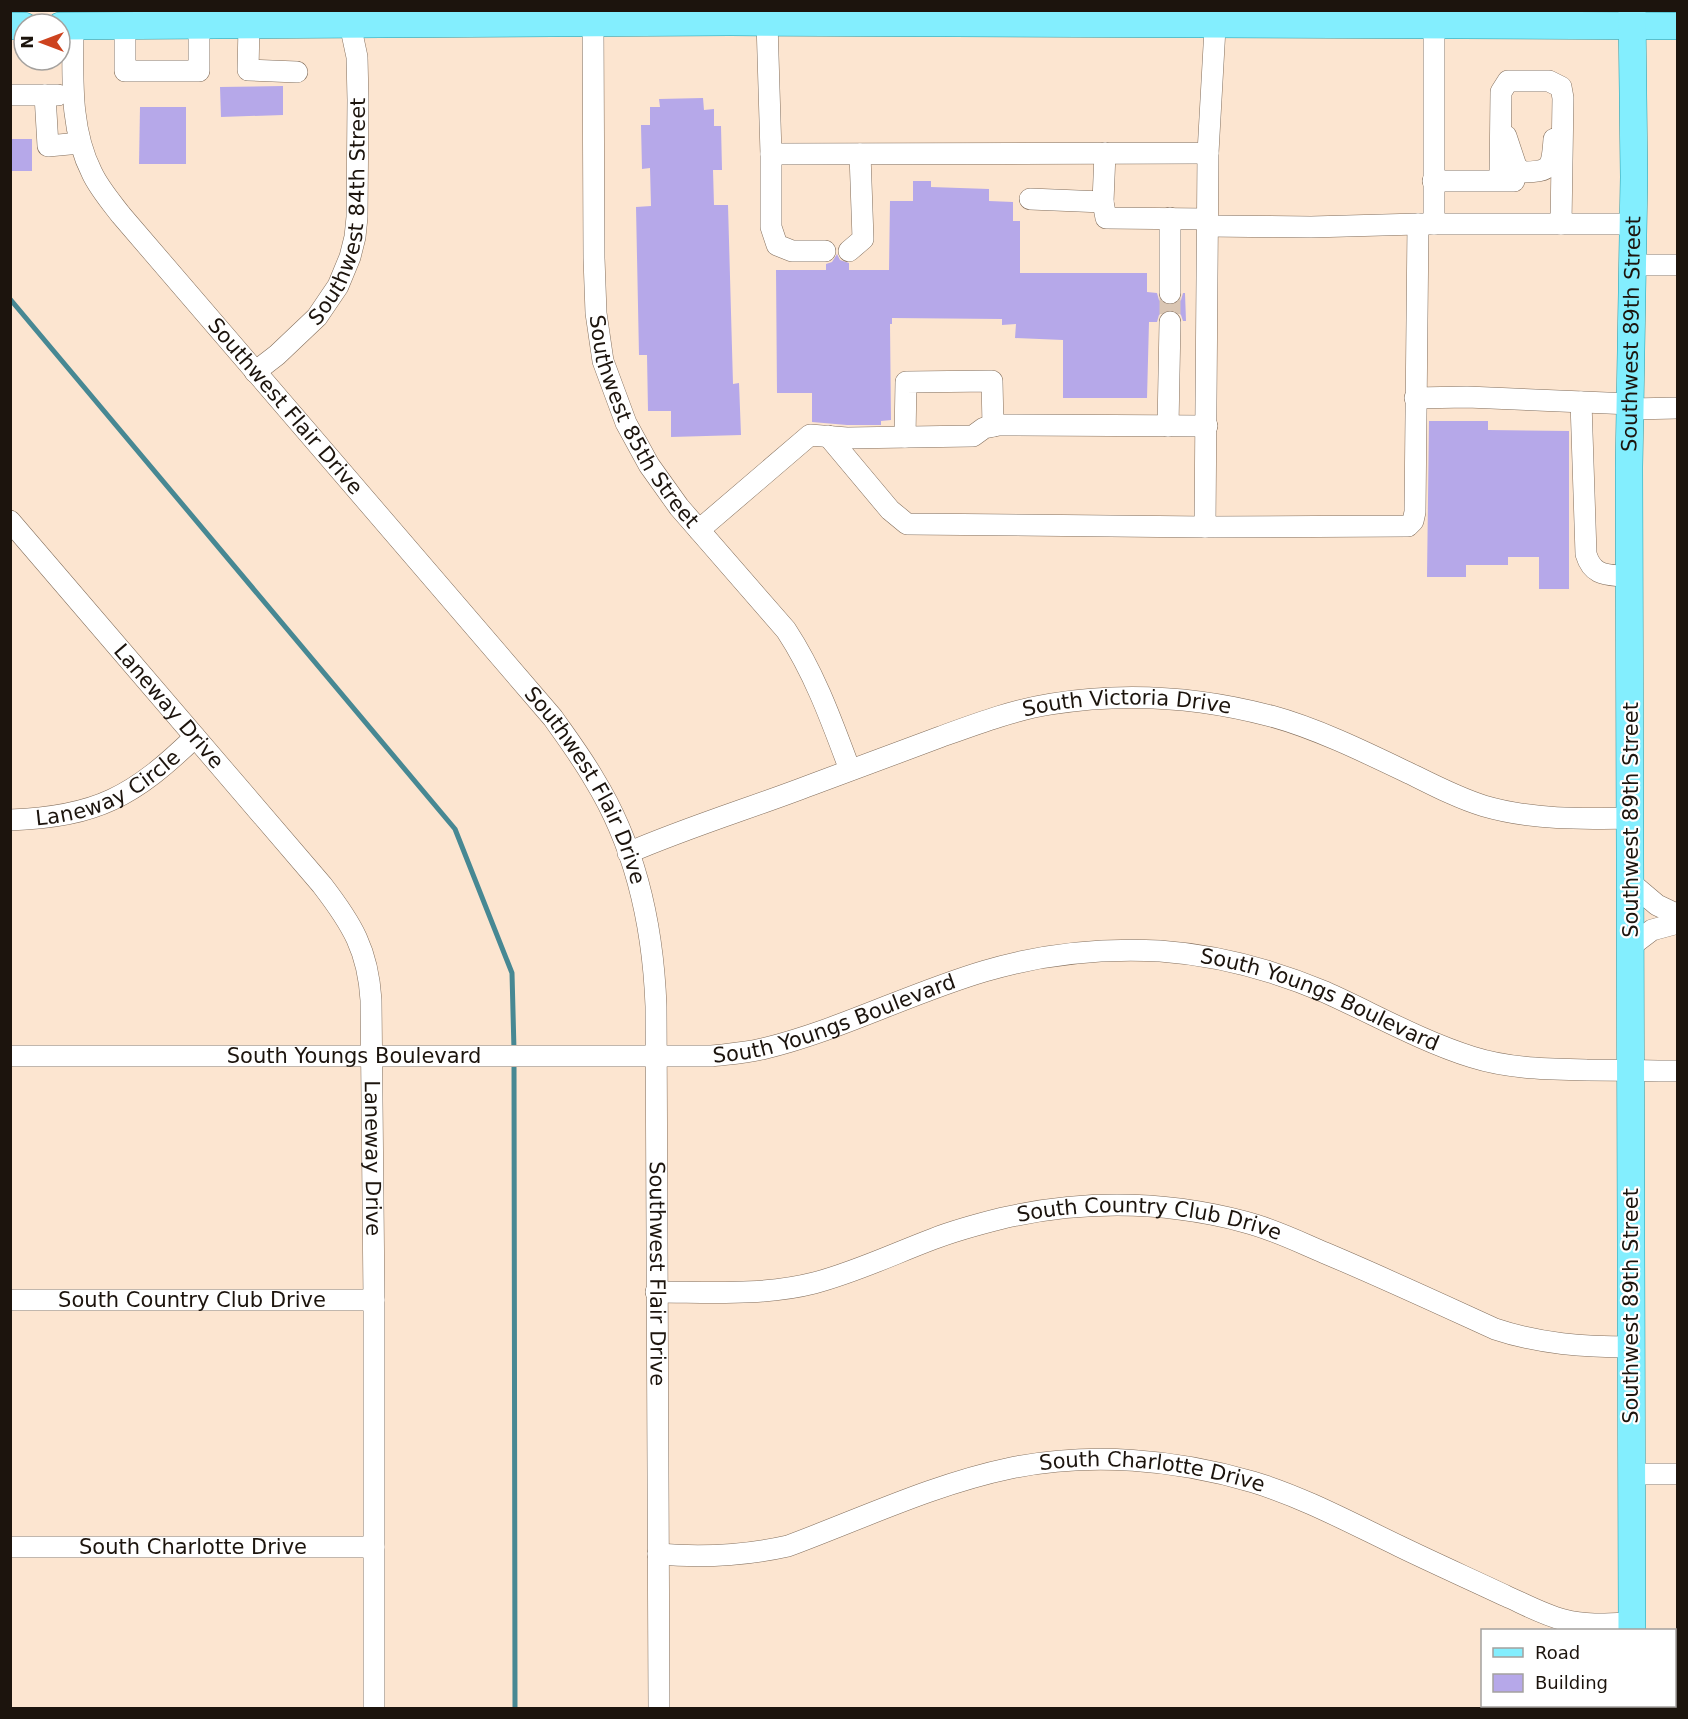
<svg xmlns="http://www.w3.org/2000/svg" width="1688" height="1719" viewBox="0 0 1688 1719" font-family="'DejaVu Sans',sans-serif">
<style>
.lines{fill:none;stroke-linecap:round;stroke-linejoin:round}
.stream{stroke:#478893;stroke-width:5}
.building{fill:#b6a8e9}
.minor-tunnel{stroke:#dac6b3;stroke-width:21;stroke-dasharray:21 10;stroke-linecap:butt}
.minor-casing{stroke:#826e5c;stroke-width:22}
.major-casing{stroke:#299ba9;stroke-width:28}
.minor{stroke:#fff;stroke-width:21}
.major{stroke:#83eefe;stroke-width:27}
.labels{text-anchor:middle;dominant-baseline:central;stroke-width:4.5;stroke-linejoin:round;paint-order:stroke}
.street-label{font-size:21px;fill:#1c140d;stroke:#fff}
</style>
<rect width="100%" height="100%" fill="#fce5d0"/>
<g class="lines">
<g class="stream">
<polyline points="10,299 455,829 512,973 514,1050"/>
<polyline points="514,1059 515,1708"/>
</g>
</g>
<g class="building">
<polygon points="283,86 283,115 221,117 220,87"/>
<polygon points="703,98 704,110 714,109 714,126 721,126 722,170 713,170 714,205 728,205 733,384 739,383 741,435 671,437 671,411 648,411 647,355 639,355 636,207 651,206 650,168 642,169 641,125 650,125 650,107 660,107 659,99"/>
<polygon points="140,107 186,107 186,164 139,164"/>
<rect x="10" y="139" width="22" height="32"/>
<polygon points="913,181 931,181 931,187 989,189 989,201 1013,202 1013,221 1020,221 1020,273 1147,273 1147,292 1157,293 1159,300 1164,304 1169,306 1176,304 1181,300 1183,293 1185,293 1186,321 1183,321 1181,315 1177,311 1170,309 1164,311 1159,315 1157,322 1149,322 1147,398 1063,398 1063,340 1015,338 1016,324 1002,325 1002,319 892,318 892,324 890,324 891,420 881,421 881,425 847,425 812,422 812,393 777,393 776,270 826,270 826,264 832,262 837,254 840,260 849,263 849,270 889,270 890,201 913,201"/>
<polygon points="1429,421 1488,421 1488,430 1569,431 1569,589 1539,589 1539,557 1508,557 1508,565 1466,565 1466,577 1427,577"/>
</g>
<g class="lines">
<polyline class="minor-tunnel" points="1170,293 1170,322"/>
<defs>
<g id="minor">
<path id="s1" d="M593 22 594 258 596 313 603 361 626 423 649 465 679 507 786 630C815 674 832 722 850 770"/>
<polyline points="767,22 771,154 1208,153 1216,10"/>
<path id="s2" d="M73 26C73 76 69 128 92 173 99 188 111 202 121 215L553 718C567 738 582 758 594 779 636 847 653 927 656 1006L659 1708"/>
<polyline points="125,26 125,71 199,71 199,26"/>
<polyline points="249,26 248,70 297,72"/>
<polyline points="1434,26 1434,224 1633,224"/>
<polyline points="10,95 58,95"/>
<polyline points="45,95 48,146 80,143"/>
<path d="M1506 136 1516 166 1522 172C1552 172 1552 167 1554 139"/>
<polyline points="1208,153 1205,527 1408,526 1413,521 1415,512 1418,224 1434,224"/>
<polyline points="771,154 771,227 777,245 792,251 825,251"/>
<polyline points="1500,180 1501,92 1508,81 1549,81 1561,87 1563,98 1561,224"/>
<polyline points="1433,181 1514,181"/>
<polyline points="1030,199 1103,202 1105,153"/>
<polyline points="1103,202 1106,218 1207,219"/>
<polyline points="1170,218 1170,293"/>
<polyline points="1207,226 1311,227 1418,224"/>
<polyline points="849,251 863,239 860,154"/>
<polyline points="1633,265 1678,265"/>
<path id="s3" d="M255 372 277 355 317 317 338 286 350 257 355 237 357 217 358 100 357 57 347 10"/>
<polyline points="1415,398 1467,397 1631,404"/>
<path d="M1581 402 1586 554C1593 578 1609 574 1630 577"/>
<polyline points="1631,409 1678,408"/>
<polyline points="1168,426 1170,322"/>
<polyline points="828,436 890,510 907,524 1205,527"/>
<polyline points="905,437 906,382 992,381 993,426"/>
<path id="s4" d="M10 521 322 885C352 924 368 950 371 1000L374 1300V1708"/>
<polyline points="699,530 810,435 847,438 973,436 984,428 999,425 1207,426"/>
<path id="s5" d="M10 820C97 817 134 796 195 737"/>
<path id="s6" d="M628 853C688 827 751 808 811 785 854 769 897 753 940 737 976 724 1013 710 1051 704 1124 692 1199 697 1271 716 1319 729 1371 755 1417 777 1439 788 1461 799 1484 806 1532 820 1581 819 1631 818"/>
<polyline points="1631,883 1657,905 1678,915"/>
<polyline points="1631,946 1652,930 1678,923"/>
<path id="s7" d="M10 1056H712C729 1054 746 1053 762 1049 838 1031 910 993 985 971 1042 954 1101 948 1160 951 1216 955 1273 970 1325 992 1374 1014 1421 1041 1472 1057 1510 1069 1548 1069 1587 1070 1617 1070 1647 1071 1678 1071"/>
<path id="s8" d="M656 1292C709 1292 763 1296 814 1283 856 1272 893 1254 933 1239 956 1230 979 1224 1003 1218 1083 1200 1166 1201 1245 1222 1273 1229 1299 1242 1325 1253 1382 1277 1438 1303 1495 1329 1540 1344 1584 1347 1631 1347"/>
<path id="s9" d="M10 1300H374"/>
<polyline points="1631,1474 1678,1474"/>
<path id="s10" d="M10 1547H374"/>
<path id="s11" d="M658 1554C703 1558 743 1556 788 1546 861 1519 934 1484 1011 1468 1091 1452 1175 1459 1253 1482 1303 1497 1351 1523 1399 1546 1434 1563 1470 1579 1506 1596 1524 1604 1544 1615 1564 1620 1586 1626 1610 1624 1632 1623"/>
</g>
<g id="major">
<polyline points="10,26 24,26"/>
<polyline points="60,26 730,22 1678,26"/>
<path id="s12" d="M1632 1630 1629 467 1634 177 1632 10"/>
<polyline points="1632,1706 1632,1708"/>
</g>
</defs>
<use href="#minor" class="minor-casing"/>
<use href="#major" class="major-casing"/>
<use href="#minor" class="minor"/>
<use href="#major" class="major"/>
</g>
<g class="labels">
<g class="street-label">
<text stroke="none"><textPath href="#s3" startOffset="194">Southwest 84th Street</textPath></text>
<text stroke="none"><textPath href="#s12" startOffset="1296">Southwest 89th Street</textPath></text>
<text stroke="none"><textPath href="#s2" startOffset="453">Southwest Flair Drive</textPath></text>
<text stroke="none"><textPath href="#s1" startOffset="411">Southwest 85th Street</textPath></text>
<text stroke="none"><textPath href="#s4" startOffset="244">Laneway Drive</textPath></text>
<text stroke="none"><textPath href="#s6" startOffset="525">South Victoria Drive</textPath></text>
<text stroke="none"><textPath href="#s5" startOffset="105">Laneway Circle</textPath></text>
<text stroke="none"><textPath href="#s2" startOffset="939">Southwest Flair Drive</textPath></text>
<text transform="translate(1631 820) rotate(-90)">Southwest 89th Street</text>
<text stroke="none"><textPath href="#s7" startOffset="1334">South Youngs Boulevard</textPath></text>
<text stroke="none"><textPath href="#s7" startOffset="830">South Youngs Boulevard</textPath></text>
<text stroke="none"><textPath href="#s7" startOffset="344">South Youngs Boulevard</textPath></text>
<text stroke="none"><textPath href="#s4" startOffset="765">Laneway Drive</textPath></text>
<text stroke="none"><textPath href="#s8" startOffset="507">South Country Club Drive</textPath></text>
<text stroke="none"><textPath href="#s2" startOffset="1443">Southwest Flair Drive</textPath></text>
<text stroke="none"><textPath href="#s9" startOffset="182">South Country Club Drive</textPath></text>
<text transform="translate(1631 1306) rotate(-90)">Southwest 89th Street</text>
<text stroke="none"><textPath href="#s11" startOffset="510">South Charlotte Drive</textPath></text>
<text stroke="none"><textPath href="#s10" startOffset="183">South Charlotte Drive</textPath></text>
</g>
</g>
<rect width="1688" height="1719" fill="none" stroke="#1c140d" stroke-width="24"/>
<rect x="1481" y="1629" width="195" height="78" fill="#ffffff" stroke="#a4a19e" stroke-width="1.5"/>
<rect x="1493" y="1648" width="30" height="9" fill="#83eefe" stroke="#a4a19e" stroke-width="1.5"/>
<text x="1535" y="1659" font-size="18" fill="#1c140d">Road</text>
<rect x="1493" y="1674" width="30" height="18" fill="#b6a8e9" stroke="#a4a19e" stroke-width="1.5"/>
<text x="1535" y="1689" font-size="18" fill="#1c140d">Building</text>
<g transform="translate(42 42) rotate(270)"><circle r="28" fill="#ffffff" stroke="#a4a19e" stroke-width="1.5"/>
<path d="M0-4.5L10 22L0 15L-10 22Z" fill="#cd431f"/>
<text y="-9" font-size="16" font-weight="bold" text-anchor="middle" fill="#1c140d">N</text>
</g>
</svg>
